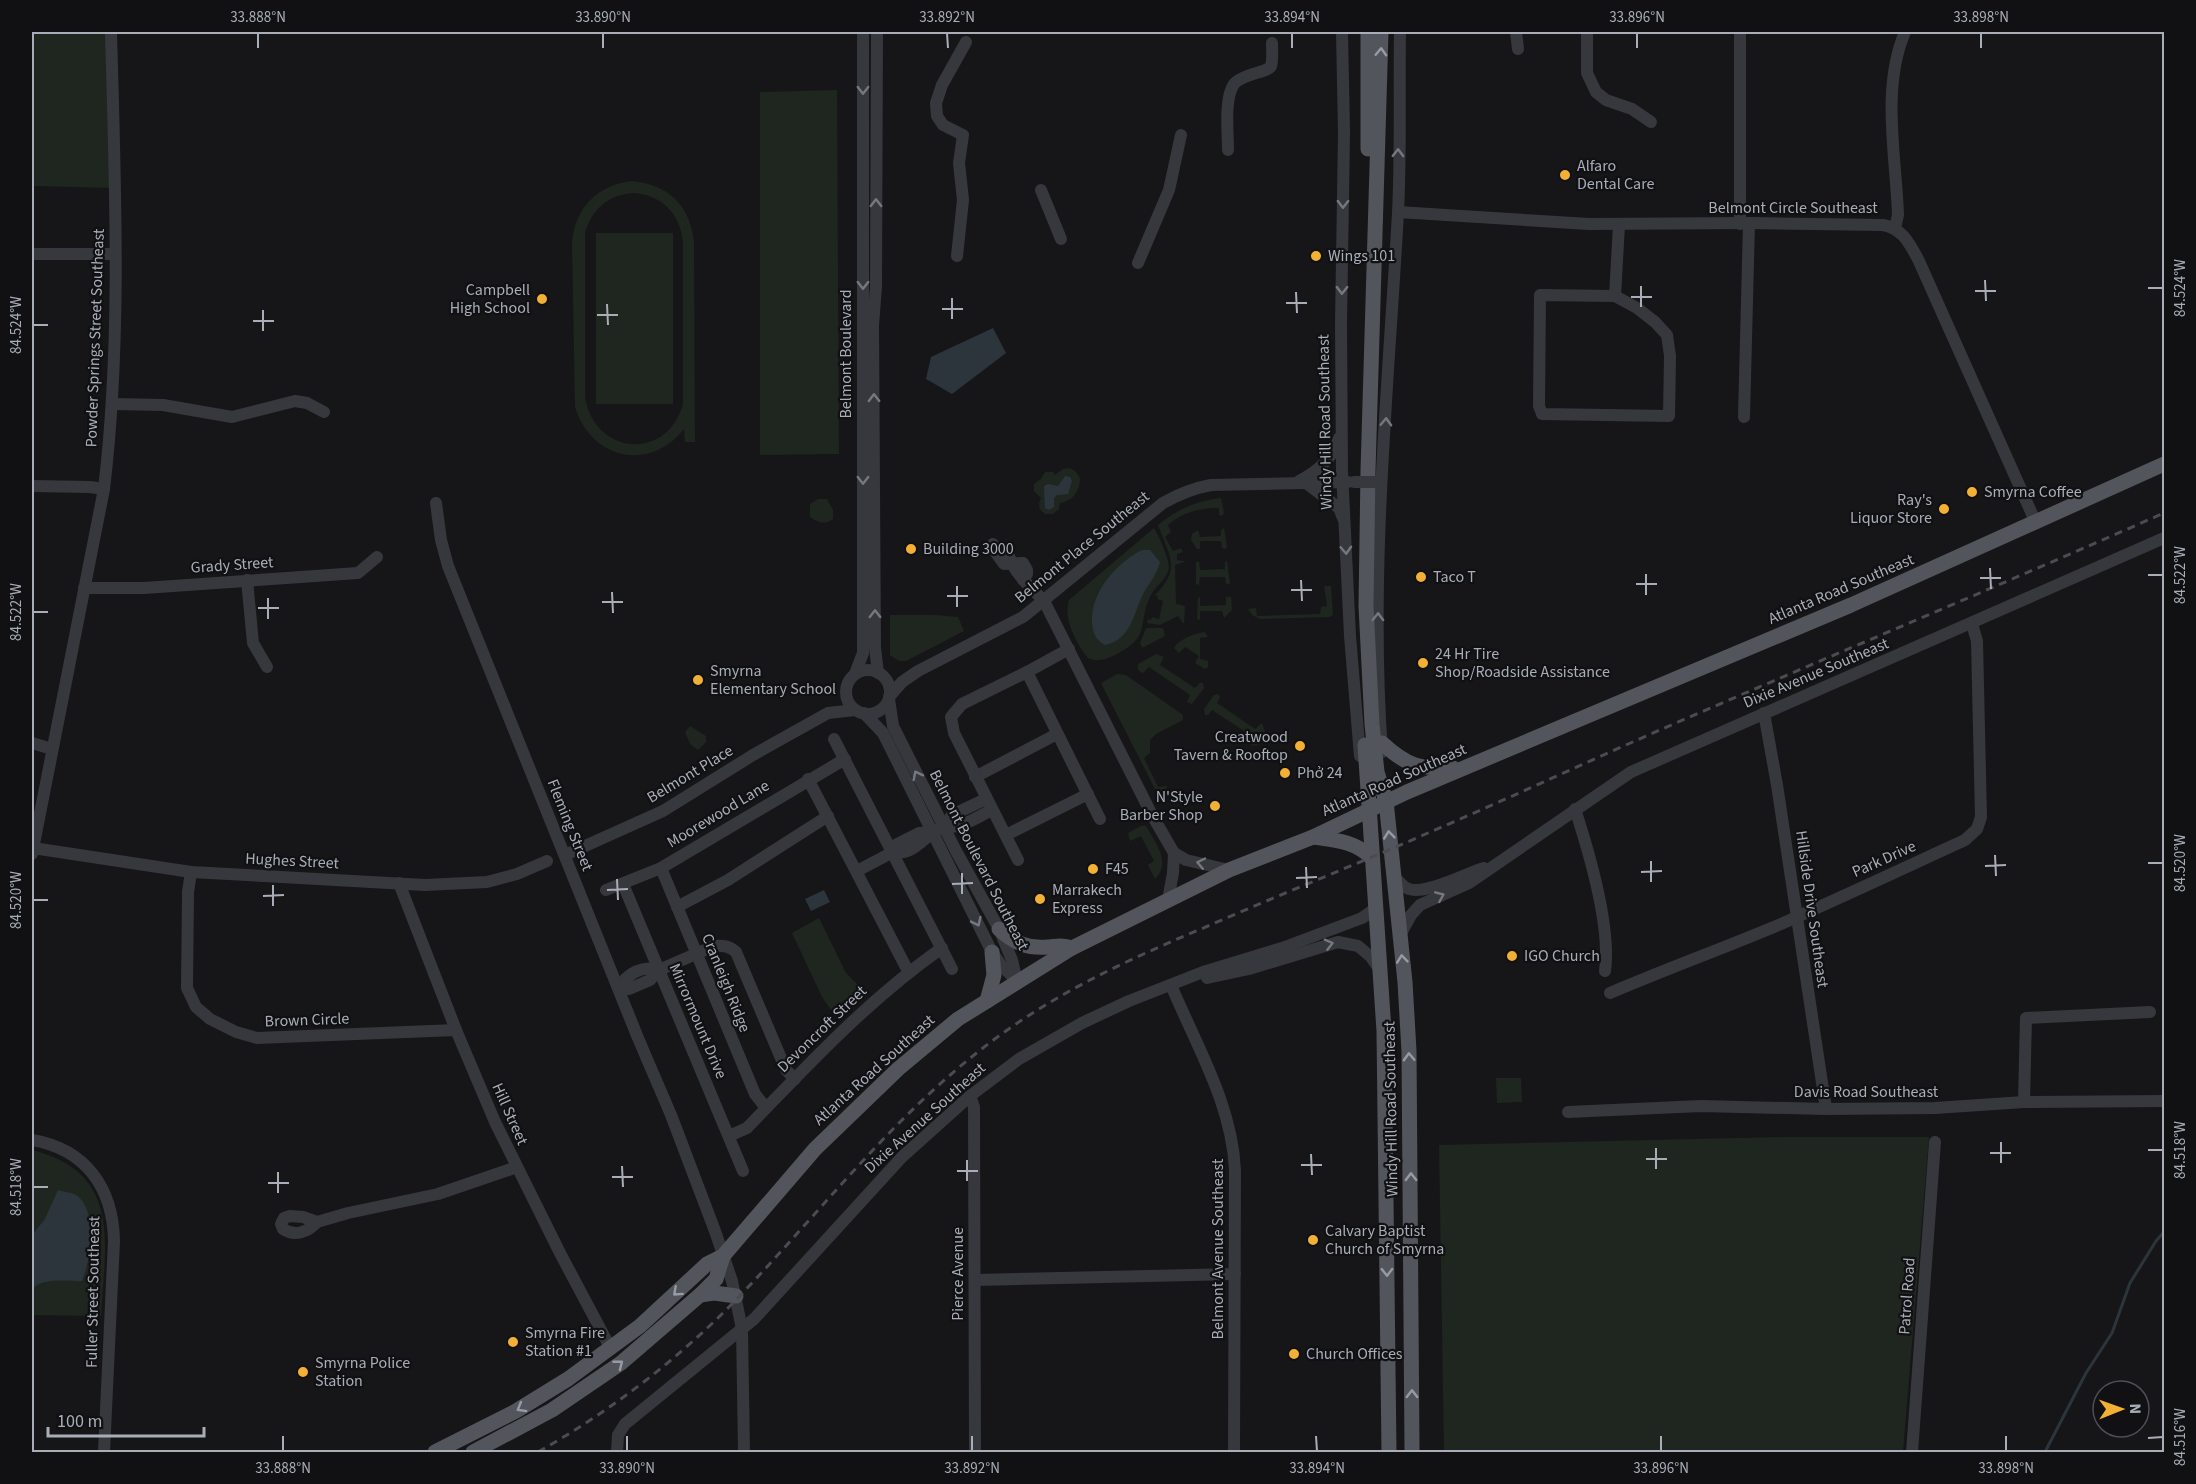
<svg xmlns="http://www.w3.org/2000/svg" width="2196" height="1484" viewBox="0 0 2196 1484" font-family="'Source Sans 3',sans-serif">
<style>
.green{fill:#1e261f;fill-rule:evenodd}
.water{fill:#2c353c}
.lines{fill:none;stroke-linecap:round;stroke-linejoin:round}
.stream{stroke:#2c353c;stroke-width:3}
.minor{stroke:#37383d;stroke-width:12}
.major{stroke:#53555c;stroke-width:15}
.rail{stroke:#4a4c52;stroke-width:3;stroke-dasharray:8 6;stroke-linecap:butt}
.minor-bridge{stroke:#37383d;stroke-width:12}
.oneway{stroke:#979ba6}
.oneway2{stroke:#757881}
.ticks{fill:none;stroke:#a8adb8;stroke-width:2}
.poi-dot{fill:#f2b134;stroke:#111113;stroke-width:2}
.labels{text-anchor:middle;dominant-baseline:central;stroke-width:4.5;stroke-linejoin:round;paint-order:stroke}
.poi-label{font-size:16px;fill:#a8adb8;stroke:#111113;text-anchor:start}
.street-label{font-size:16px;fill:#a8adb8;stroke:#111113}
.neatline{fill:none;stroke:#a8adb8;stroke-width:2}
.ticks-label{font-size:15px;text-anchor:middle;fill:#a8adb8}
</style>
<rect width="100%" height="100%" fill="#161618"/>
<g class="green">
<polygon points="32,32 110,32 115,188 32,186"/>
<polygon points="837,90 839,454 760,455 760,92"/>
<path d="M632 181C669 185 690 205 694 242L695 442H685L684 429C649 473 591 459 575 407L572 243C575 208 597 185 632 181ZM633 193C662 195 680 213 683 242V404C667 462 594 455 585 397V233C592 209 608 195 633 193Z"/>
<rect x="596" y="233" width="77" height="171"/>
<path d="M1070 468 1075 471 1080 478C1080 491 1073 501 1060 503L1059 509 1053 514H1045C1038 509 1038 504 1041 498L1034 491V484L1041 479 1045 472H1053L1055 475 1063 469Z"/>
<path d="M1221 498 1224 513 1222 516 1219 515V508C1198 508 1184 512 1168 525L1171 532 1165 537 1173 551 1181 548 1183 552 1177 554V560L1184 561V562L1175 565 1176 604 1182 605 1185 607 1184 624 1178 616 1160 625 1147 623 1148 619 1151 620 1152 617 1159 619 1163 601 1157 599 1158 596 1155 595C1182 568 1169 556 1158 525 1177 509 1196 501 1221 498Z"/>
<path d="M818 499H827L833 510V519C825 525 818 523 810 517V504Z"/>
<path d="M1154 528C1159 536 1169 559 1169 567 1168 579 1156 585 1151 595 1136 625 1153 636 1115 655 1106 659 1098 663 1088 658 1076 643 1063 619 1069 600Z"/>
<polygon points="1224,528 1227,547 1225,549 1222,548 1221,541 1200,541 1200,549 1197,549 1191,540 1192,534 1198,530 1200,537 1221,536 1221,530"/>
<polygon points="1227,561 1230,584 1226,584 1225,577 1200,577 1199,585 1196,584 1196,562 1199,562 1200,570 1225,569 1225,562"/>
<polygon points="1324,586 1331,586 1333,615 1329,617 1260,619 1252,615 1248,609 1256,608 1257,616 1320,614 1321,607 1327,606"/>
<polygon points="1198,597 1200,598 1200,606 1226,605 1226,597 1231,597 1232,610 1224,618 1222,611 1200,611 1200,619 1198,620 1197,618"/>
<polygon points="890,615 935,615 958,617 964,631 906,661 899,661 890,655"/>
<polygon points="1146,628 1163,628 1165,636 1142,648 1140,643"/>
<path d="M1205 632 1208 637 1200 638V659L1208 661V667L1205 669 1195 663 1199 656 1185 647 1179 653 1174 648C1179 639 1195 633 1205 632Z"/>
<polygon points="1156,654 1164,657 1160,665 1195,688 1200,683 1203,683 1204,688 1192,704 1187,702 1190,695 1149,667 1143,673 1138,670 1138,664"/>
<polygon points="1117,674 1126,675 1183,715 1183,720 1156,734 1150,740 1150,753 1144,758 1158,787 1167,786 1166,791 1158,794 1158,789 1155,789 1101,683"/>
<polygon points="1218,694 1220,697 1217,703 1255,729 1262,723 1266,735 1259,745 1251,746 1255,738 1212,710 1208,715 1205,715 1204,709 1214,695"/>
<polygon points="690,726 706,736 706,742 698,750 690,744 685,732"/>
<path d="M1141 826H1146C1155 842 1172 863 1155 879L1148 865 1154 861 1141 836 1130 841 1128 833Z"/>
<polygon points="819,918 846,973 862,989 834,1014 822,997 792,933"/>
<polygon points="1496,1078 1521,1078 1522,1102 1497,1103"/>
<polygon points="1783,1137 1929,1137 1903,1452 1444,1452 1439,1145"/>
<path d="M32 1150C123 1173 105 1243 101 1316L32 1315Z"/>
</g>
<g class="water">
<polygon points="993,328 1006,353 952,394 926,379 931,357"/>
<polygon points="1065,476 1070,477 1072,481 1068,494 1057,495 1054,498 1054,507 1049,510 1045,508 1044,486 1048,484 1058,486"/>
<path d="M1142 550H1150L1160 562C1157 575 1148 584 1142 596 1133 616 1130 640 1105 645 1095 639 1093 634 1092 622 1091 591 1117 563 1142 550Z"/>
<polygon points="824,890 830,902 811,911 805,899"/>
<path d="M58 1190C64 1192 71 1192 76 1195 98 1209 91 1261 82 1281 68 1281 39 1277 32 1290V1235L45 1219Z"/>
</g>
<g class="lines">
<polyline class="stream" points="2045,1452 2086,1373 2112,1333 2130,1283 2156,1241 2164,1232"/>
<g class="minor">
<polyline points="877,32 876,287 873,325 875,648 878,673"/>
<polyline points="1342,32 1344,133 1341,323 1342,471 1350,636 1360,756"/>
<polyline points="1516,32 1518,49"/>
<polyline points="1587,32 1587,73 1596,92 1606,100 1632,109 1651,122"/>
<polyline points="1740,32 1740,224"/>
<path d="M1228 150C1228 133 1224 98 1234 84 1242 74 1269 72 1271 66 1273 60 1272 50 1272 43"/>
<polyline points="1041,190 1061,239"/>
<path d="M1398 212 1589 224 1749 223 1883 225C1903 229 1909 243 1918 259L2036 523"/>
<path d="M1895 228 1898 215C1896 156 1881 88 1905 32"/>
<polyline points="32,254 115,254"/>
<polyline points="957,256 963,200 959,163 963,135 943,125 937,116 936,103 942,85 966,42"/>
<polyline points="1138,263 1169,190 1181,135"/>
<polygon points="1540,295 1615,296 1637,308 1655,322 1667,335 1670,356 1669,416 1542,414 1539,406"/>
<polyline points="1615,296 1619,225"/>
<polyline points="113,404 163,405 232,417 295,401 307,403 324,412"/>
<polyline points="1744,417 1749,223"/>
<path d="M1299 481C1317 472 1333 458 1339 438"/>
<polyline points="1306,483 1339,508 1343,518"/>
<polyline points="32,486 90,487 104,489"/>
<polyline points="436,503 441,540 448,566 638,1038 671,1115 715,1231 732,1281 742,1329 744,1452"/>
<polyline points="993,544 996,553 1004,564 1023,563 1027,570 1027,574 1023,580"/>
<path d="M1009 556C1015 575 1031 587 1044 601L1152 815 1174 853 1173 873 1168 900"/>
<polyline points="247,580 253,643 267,667"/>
<polyline points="84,588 144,588 358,573 377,557"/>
<circle cx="868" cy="692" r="22"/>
<polyline points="1027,672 1069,649"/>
<polyline points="855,674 863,653 863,32"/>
<path d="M889 697 902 682 918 671 1023 617 1163 503C1179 494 1194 488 1211 485L1348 482"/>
<polyline points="889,699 893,726 956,851 999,929 1012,960 1017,982"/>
<polyline points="864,713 883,733 992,952 1001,965 1017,981"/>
<polyline points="1764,713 1777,785 1826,1109"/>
<polyline points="834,739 952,969"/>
<polyline points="32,743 52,749"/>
<path d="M1382 752C1369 574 1388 391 1398 213 1401 153 1399 92 1400 32"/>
<polyline points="975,777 1057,734"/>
<polyline points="808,779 908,971"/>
<path d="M1575 809C1589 852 1611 927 1605 971"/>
<polyline points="944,827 952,815 986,799"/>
<polyline points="1006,835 1088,794"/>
<polyline points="33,848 191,872 425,885 487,882 517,874 547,861"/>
<path d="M893 852C916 856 924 834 942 828 947 826 952 827 957 826 968 824 981 815 992 810"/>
<polyline points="1174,853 1186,860 1229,870"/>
<path d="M32 854 104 489C122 338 115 184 111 32"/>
<polyline points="565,855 663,811 753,755 828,713 855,710"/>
<polyline points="1018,860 954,733 951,717 962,704 1027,672 1100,819"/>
<polyline points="661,868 755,1094 766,1108"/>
<polyline points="857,871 893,852 897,844 919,833 933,832"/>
<polyline points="191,872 188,892 187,988 196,1007 210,1019 236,1032 257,1038 456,1030"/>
<path d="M1394 877C1399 881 1403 887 1409 889 1425 895 1467 873 1484 868"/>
<polyline points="399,883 456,1030 495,1122 560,1253 611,1349"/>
<polyline points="623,884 743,1171"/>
<polyline points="606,890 661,868 845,759"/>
<polyline points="677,907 728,880 828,816"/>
<polyline points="1400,935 1411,915 1420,905 1469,883 1631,772 2164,538"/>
<path d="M659 970C643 965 627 973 619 988L629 989 650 980 659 970 714 946C723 945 729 946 736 952L786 1070 795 1079"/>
<polyline points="1207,978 1249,969 1338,942 1358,946 1371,957 1380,970"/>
<path d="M1171 985C1196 1045 1232 1104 1235 1170L1234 1452"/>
<path d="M1610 993C1666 969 1724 948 1781 924 1842 897 1904 868 1965 840L1977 829 1981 817 1977 641 1972 624"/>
<polyline points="970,1096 974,1107 975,1452"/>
<polyline points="2024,1102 2026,1018 2150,1012"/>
<polyline points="1568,1112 1701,1106 1826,1109 1935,1108 2024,1102 2164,1101"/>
<path d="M729 1136 747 1128C809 1064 869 999 942 948"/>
<path d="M32 1140C86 1149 113 1188 114 1241L104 1452"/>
<path d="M290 1216 303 1217 317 1222C308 1232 295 1237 283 1229L281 1224 284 1218Z"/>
<polyline points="317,1222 348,1213 438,1194 517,1167"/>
<polyline points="975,1280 1235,1274"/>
<polyline points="617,1452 618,1435 625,1424 754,1319 902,1157 970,1096 1019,1059 1082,1023 1129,1001 1203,972 1282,948 1362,918 1372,911 1376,904"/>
<polyline points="1912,1452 1935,1142"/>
</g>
<g class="major">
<polyline points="1368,32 1368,149"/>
<polyline points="1381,32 1368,471 1366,606 1372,724 1377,772 1386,801 1405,982 1409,1051 1412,1452"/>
<path d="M1382 743C1407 766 1419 769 1453 768"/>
<polyline points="1365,745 1384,1031 1389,1452"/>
<path d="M1313 837C1335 840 1355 841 1372 858"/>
<path d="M999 929C1014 943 1028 949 1048 947 1058 946 1063 945 1072 948"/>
<polyline points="987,1001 994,975 992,952"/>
<polyline points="700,1295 714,1293 736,1296"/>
<polyline points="435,1452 516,1411 568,1379 640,1326 707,1264 723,1256 815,1149 898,1069 958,1019 1072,948 1229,870 1313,837 1407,792 1851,605 2164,464"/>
<polyline points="473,1452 552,1410 621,1363 700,1295 716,1279 723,1256"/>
</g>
<path class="rail" d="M538 1452C607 1413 672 1364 728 1308 828 1206 906 1095 1028 1016 1085 979 1146 952 1208 926 1281 894 1355 865 1428 833 1519 794 1608 752 1699 713 1854 646 2010 581 2164 513"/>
<polyline class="minor-bridge" points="1354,482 1378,482"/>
</g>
<defs><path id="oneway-chevron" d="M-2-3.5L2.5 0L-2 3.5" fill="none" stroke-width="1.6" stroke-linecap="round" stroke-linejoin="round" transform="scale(1.5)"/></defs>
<g class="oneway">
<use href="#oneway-chevron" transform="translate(1381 52) rotate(-88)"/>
<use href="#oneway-chevron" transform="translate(1389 835) rotate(-96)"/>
<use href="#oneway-chevron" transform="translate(1402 959) rotate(-96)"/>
<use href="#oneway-chevron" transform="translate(1409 1057) rotate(-92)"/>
<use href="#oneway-chevron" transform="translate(1411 1177) rotate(-91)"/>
<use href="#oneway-chevron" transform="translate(1387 1272) rotate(89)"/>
<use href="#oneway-chevron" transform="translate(677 1292) rotate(138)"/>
<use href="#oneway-chevron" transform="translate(619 1364) rotate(-38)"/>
<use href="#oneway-chevron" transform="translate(1412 1394) rotate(-90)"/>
<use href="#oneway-chevron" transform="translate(521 1408) rotate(150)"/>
</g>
<g class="oneway2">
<use href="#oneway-chevron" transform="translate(863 90) rotate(90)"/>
<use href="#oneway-chevron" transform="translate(1398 153) rotate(-89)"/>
<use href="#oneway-chevron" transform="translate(876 203) rotate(-90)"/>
<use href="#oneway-chevron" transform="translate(1343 204) rotate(91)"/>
<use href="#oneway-chevron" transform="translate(863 285) rotate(90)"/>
<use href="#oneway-chevron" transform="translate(1342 290) rotate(91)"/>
<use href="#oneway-chevron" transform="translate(874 398) rotate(-91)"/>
<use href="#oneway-chevron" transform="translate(1386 422) rotate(-88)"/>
<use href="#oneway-chevron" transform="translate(863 480) rotate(90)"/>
<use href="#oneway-chevron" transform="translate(1346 550) rotate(87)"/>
<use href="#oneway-chevron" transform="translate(875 614) rotate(-90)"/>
<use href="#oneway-chevron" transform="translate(1378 617) rotate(-89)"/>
<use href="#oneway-chevron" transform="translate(917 775) rotate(-117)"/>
<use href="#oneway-chevron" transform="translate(1201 863) rotate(-168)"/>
<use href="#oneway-chevron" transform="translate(1440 896) rotate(-23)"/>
<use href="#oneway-chevron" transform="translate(977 922) rotate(64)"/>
<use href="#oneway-chevron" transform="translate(1329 944) rotate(-14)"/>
</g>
<path class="ticks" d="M258 33V48M603 33V48M947 33 948 48M1292 33V48M1637 33V48M1981 33V48M1985 280 1986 301M1641 286V307M2148 288H2163M1975 291H1996M1296 292 1297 313M1631 297H1652M952 298V319M1286 303H1307M607 304 608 325M942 309H963M263 310V331M597 315H618M253 321H274M33 325H48M1990 568 1991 589M1646 574V595M2148 575H2163M1980 578H2001M1301 580 1302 601M1636 584H1657M957 586V607M1291 590H1312M612 592 613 613M947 596H968M268 598V619M602 602H623M258 608H279M33 612H48M1995 855 1996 876M1651 861V882M2148 863H2163M1985 866 2006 865M1306 867 1307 888M1641 872 1662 871M962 873V894M1296 878 1317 877M617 879 618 900M952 884 973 883M273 885V906M607 890 628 889M263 896 284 895M33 900H48M2001 1142V1163M1656 1148V1169M2148 1150H2163M1990 1153H2011M1311 1154 1312 1175M1646 1159H1667M967 1160V1181M1301 1165H1322M622 1166 623 1187M957 1171H978M278 1172V1193M612 1177H633M268 1183H289M33 1187H48M283 1436V1451M627 1436V1451M972 1436V1451M1316 1436 1317 1451M1661 1436V1451M2006 1436V1451M2148 1438 2163 1437"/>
<g class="poi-dot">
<circle cx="1565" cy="175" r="6"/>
<circle cx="1316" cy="256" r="6"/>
<circle cx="542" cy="299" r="6"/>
<circle cx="1972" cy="492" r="6"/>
<circle cx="1944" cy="509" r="6"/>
<circle cx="911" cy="549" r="6"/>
<circle cx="1421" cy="577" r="6"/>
<circle cx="1423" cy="663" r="6"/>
<circle cx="698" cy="680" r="6"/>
<circle cx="1300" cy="746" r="6"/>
<circle cx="1285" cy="773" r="6"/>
<circle cx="1215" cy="806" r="6"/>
<circle cx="1093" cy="869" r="6"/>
<circle cx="1040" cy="899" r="6"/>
<circle cx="1512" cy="956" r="6"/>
<circle cx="1313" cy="1240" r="6"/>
<circle cx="513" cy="1342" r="6"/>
<circle cx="1294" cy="1354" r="6"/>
<circle cx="303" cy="1372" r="6"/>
</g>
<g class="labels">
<g class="poi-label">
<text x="1577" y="166">Alfaro<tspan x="1577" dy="18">Dental Care</tspan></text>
<text x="1328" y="256">Wings 101</text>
<text x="530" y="290" text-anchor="end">Campbell<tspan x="530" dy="18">High School</tspan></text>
<text x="1984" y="492">Smyrna Coffee</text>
<text x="1932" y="500" text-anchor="end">Ray's<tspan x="1932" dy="18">Liquor Store</tspan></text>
<text x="923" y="549">Building 3000</text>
<text x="1433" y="577">Taco T</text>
<text x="1435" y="654">24 Hr Tire<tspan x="1435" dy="18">Shop/Roadside Assistance</tspan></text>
<text x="710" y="671">Smyrna<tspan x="710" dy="18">Elementary School</tspan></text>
<text x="1288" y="737" text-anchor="end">Creatwood<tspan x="1288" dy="18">Tavern &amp; Rooftop</tspan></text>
<text x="1297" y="773">Phở 24</text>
<text x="1203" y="797" text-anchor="end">N'Style<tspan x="1203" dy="18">Barber Shop</tspan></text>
<text x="1105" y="869">F45</text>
<text x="1052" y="890">Marrakech<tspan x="1052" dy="18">Express</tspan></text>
<text x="1524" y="956">IGO Church</text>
<text x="1325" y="1231">Calvary Baptist<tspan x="1325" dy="18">Church of Smyrna</tspan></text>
<text x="525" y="1333">Smyrna Fire<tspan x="525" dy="18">Station #1</tspan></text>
<text x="1306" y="1354">Church Offices</text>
<text x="315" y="1363">Smyrna Police<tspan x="315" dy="18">Station</tspan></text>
</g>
<g class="street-label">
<text x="1793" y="208">Belmont Circle Southeast</text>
<text transform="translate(95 338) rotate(-88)">Powder Springs Street Southeast</text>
<text transform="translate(846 354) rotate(-90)">Belmont Boulevard</text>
<text transform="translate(1325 422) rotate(-91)">Windy Hill Road Southeast</text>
<text transform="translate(1082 547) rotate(-39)">Belmont Place Southeast</text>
<text transform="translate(232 565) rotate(-4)">Grady Street</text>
<text transform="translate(1841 589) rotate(-23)">Atlanta Road Southeast</text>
<text transform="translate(1816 673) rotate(-23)">Dixie Avenue Southeast</text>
<text transform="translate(690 774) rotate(-31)">Belmont Place</text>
<text transform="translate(1394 780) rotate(-24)">Atlanta Road Southeast</text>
<text transform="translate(718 814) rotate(-31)">Moorewood Lane</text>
<text transform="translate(570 825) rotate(68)">Fleming Street</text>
<text transform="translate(1884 859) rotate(-24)">Park Drive</text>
<text transform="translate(979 860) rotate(63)">Belmont Boulevard Southeast</text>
<text transform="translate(292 861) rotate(3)">Hughes Street</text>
<text transform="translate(1812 909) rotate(82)">Hillside Drive Southeast</text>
<text transform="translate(726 983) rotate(68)">Cranleigh Ridge</text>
<text transform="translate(307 1020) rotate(-2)">Brown Circle</text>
<text transform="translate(698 1021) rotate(67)">Mirrormount Drive</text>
<text transform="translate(822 1029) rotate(-44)">Devoncroft Street</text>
<text transform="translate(874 1070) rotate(-42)">Atlanta Road Southeast</text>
<text x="1866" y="1092">Davis Road Southeast</text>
<text transform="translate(1391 1109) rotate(-91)">Windy Hill Road Southeast</text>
<text transform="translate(510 1114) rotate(66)">Hill Street</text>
<text transform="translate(925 1118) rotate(-42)">Dixie Avenue Southeast</text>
<text transform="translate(1218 1249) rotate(-90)">Belmont Avenue Southeast</text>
<text transform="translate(958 1274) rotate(-90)">Pierce Avenue</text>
<text transform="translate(93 1292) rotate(-89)">Fuller Street Southeast</text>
<text transform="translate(1907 1296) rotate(-86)">Patrol Road</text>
</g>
</g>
<rect width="2196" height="1484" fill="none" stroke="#111113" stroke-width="66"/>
<g transform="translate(2121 1409) rotate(89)"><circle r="28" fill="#111113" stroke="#4d4f55" stroke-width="1.5"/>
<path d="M0-4.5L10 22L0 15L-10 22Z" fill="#f2b134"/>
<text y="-9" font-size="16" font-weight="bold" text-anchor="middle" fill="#a8adb8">N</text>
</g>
<path d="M48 1427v9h156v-9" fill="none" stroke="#a8adb8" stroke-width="3"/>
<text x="57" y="1427" font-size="18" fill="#a8adb8" stroke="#111113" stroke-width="4.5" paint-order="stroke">100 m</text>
<rect x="33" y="33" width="2130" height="1418" class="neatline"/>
<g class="ticks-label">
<text x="258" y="22">33.888°N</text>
<text x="603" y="22">33.890°N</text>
<text x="947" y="22">33.892°N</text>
<text x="1292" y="22">33.894°N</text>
<text x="1637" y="22">33.896°N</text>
<text x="1981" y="22">33.898°N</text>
<text transform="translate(2180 288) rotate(-90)" y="5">84.524°W</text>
<text transform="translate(16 325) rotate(-90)" y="5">84.524°W</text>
<text transform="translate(2180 575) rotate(-90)" y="5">84.522°W</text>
<text transform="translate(16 612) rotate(-90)" y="5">84.522°W</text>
<text transform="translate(2180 863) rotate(-90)" y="5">84.520°W</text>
<text transform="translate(16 900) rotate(-90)" y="5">84.520°W</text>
<text transform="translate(2180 1150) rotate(-90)" y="5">84.518°W</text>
<text transform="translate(16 1187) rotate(-90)" y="5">84.518°W</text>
<text transform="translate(2180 1437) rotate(-90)" y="5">84.516°W</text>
<text x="283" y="1473">33.888°N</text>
<text x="627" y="1473">33.890°N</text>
<text x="972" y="1473">33.892°N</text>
<text x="1317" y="1473">33.894°N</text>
<text x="1661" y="1473">33.896°N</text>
<text x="2006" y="1473">33.898°N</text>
</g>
</svg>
